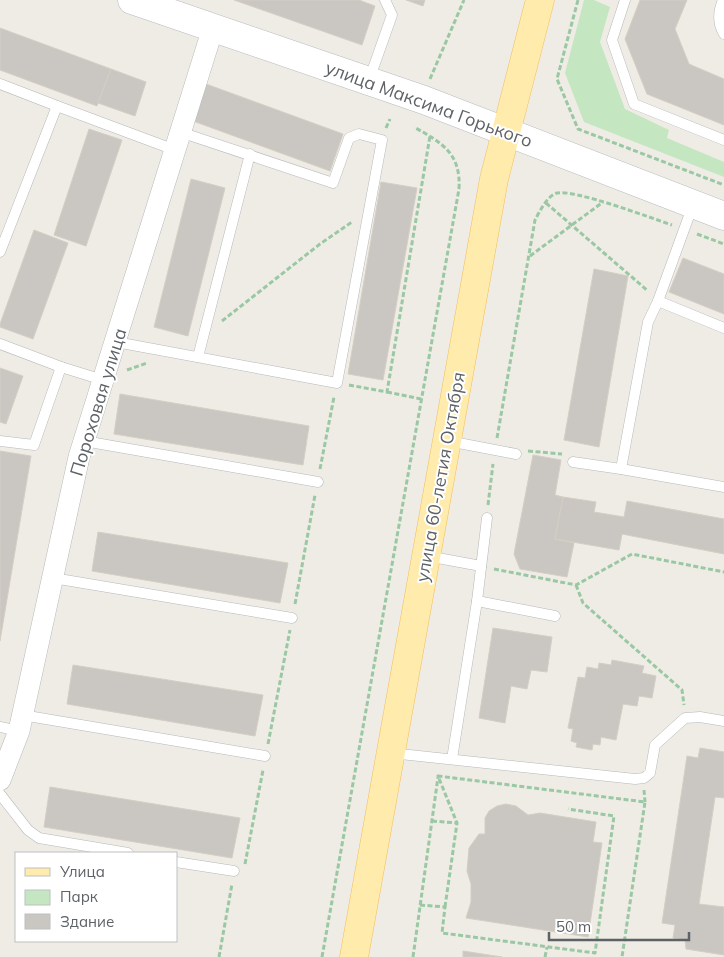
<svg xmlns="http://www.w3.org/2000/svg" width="724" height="957" viewBox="0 0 724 957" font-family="Mulish,sans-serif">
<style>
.green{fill:#c4e7c2}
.building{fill:#cac7c2;stroke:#d4cec3}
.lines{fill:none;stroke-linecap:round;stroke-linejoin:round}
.service-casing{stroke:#b6b8bc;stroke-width:11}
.minor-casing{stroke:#b6b8bc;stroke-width:22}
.secondary-casing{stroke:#b7babf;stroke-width:29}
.primary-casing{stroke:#f3bd5a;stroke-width:29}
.path{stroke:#9ac8a4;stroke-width:3;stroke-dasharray:5 2.5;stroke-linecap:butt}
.service{stroke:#fff;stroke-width:10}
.minor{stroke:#fff;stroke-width:21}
.secondary{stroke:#fff;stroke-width:28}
.primary{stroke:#ffebab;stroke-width:28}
.labels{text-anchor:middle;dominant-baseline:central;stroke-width:4;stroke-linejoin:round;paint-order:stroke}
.street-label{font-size:18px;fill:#5d6266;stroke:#fff}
</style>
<rect width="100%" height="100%" fill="#efece5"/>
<polygon class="green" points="584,0 594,0 610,7 600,42 625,109 669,130 667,138 724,162 724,177 584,122 565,73"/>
<g class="building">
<polygon points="234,0 359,0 375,6 362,45"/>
<polygon points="406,0 425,0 423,6"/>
<polygon points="640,0 687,0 675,29 689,64 724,79 724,125 647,94 625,39"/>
<polygon points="0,28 111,69 97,106 0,70"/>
<polygon points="111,69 146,82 135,116 98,103"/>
<polygon points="206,84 343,134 330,171 193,121"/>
<polygon points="89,129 122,140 86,246 54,235"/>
<polygon points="191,179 225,188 188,336 154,327"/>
<polygon points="381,182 417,188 383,380 348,374"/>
<polygon points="34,230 68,243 33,339 0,327 0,324"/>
<polygon points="683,258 724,274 724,314 669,292"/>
<polygon points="594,269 628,276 599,447 564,440"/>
<polygon points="0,368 23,376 6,424 0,422"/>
<polygon points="120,394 309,426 303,465 114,434"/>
<polygon points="0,451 31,456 0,641"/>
<polygon points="533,455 561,460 555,495 563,497 555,539 574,543 567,577 520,569 514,554"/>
<polygon points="563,497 596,502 594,512 624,517 627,501 724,519 724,554 622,534 619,550 555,539"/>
<polygon points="98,532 288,563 280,603 92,571"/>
<polygon points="493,628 552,637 547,672 531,670 527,689 511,686 505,723 479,718"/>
<polygon points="612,660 644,666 642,673 656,676 652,698 639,696 637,706 623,704 616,740 601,737 600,745 593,744 592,750 576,747 577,743 571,741 573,729 568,728 578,677 585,678 587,667 598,669 599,663 611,665"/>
<polygon points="73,665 263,695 255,736 67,704"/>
<polygon points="700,748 724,752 724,798 715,797 699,904 724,907 724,955 686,949 685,940 673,938 675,925 662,923 687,756 698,758"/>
<polygon points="50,787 240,818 232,858 44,827"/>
<polygon points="506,804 516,806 528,815 540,813 596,822 593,842 602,843 588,937 466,918 471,902 471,884 467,871 469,848 479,834 485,834 485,818 489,811 497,806"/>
<polygon points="463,951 502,957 463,957"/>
</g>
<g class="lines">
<defs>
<g id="service">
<polyline points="625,0 612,40 634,104 724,140"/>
<path d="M723 0C718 12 717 23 724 34"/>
<polyline points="369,80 392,15 385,0"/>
<polyline points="0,84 57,106"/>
<polyline points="693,205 658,301 648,322 621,469 724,487"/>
<polyline points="0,252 57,106 175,150"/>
<polyline points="658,301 724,328"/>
<polyline points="116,342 337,383 382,140 359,134 349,138 333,183 180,132"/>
<polyline points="0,344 61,367"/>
<polyline points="198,357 250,154"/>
<polyline points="0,441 34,445 61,367 103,380"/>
<polyline points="84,441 318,482"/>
<polyline points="448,441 516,454"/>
<polyline points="573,462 621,469"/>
<polyline points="427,556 481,566"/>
<polyline points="53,578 292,618"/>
<polyline points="477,601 555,616"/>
<polyline points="22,715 265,756"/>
<polyline points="0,727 19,731"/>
<polyline points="391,753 635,779 644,778 650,773 655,745 685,718 700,717 724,721"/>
<polyline points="452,759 477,601 487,518"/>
<polyline points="0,794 28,830 39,838 128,853"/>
<polyline points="176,862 234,871"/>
</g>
<polyline id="minor" points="0,780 19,731 79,457 213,28"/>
<polyline id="secondary" points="132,0 424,100 724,216"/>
<polyline id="primary" points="354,957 494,179 540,0"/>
</defs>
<use href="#service" class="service-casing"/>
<use href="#minor" class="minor-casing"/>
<use href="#secondary" class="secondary-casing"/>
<use href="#primary" class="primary-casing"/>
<g class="path">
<polyline points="578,0 557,79 578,129 724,185"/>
<polyline points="430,79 464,0"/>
<polyline points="386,128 390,119"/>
<polyline points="546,203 648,291"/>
<polyline points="697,234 724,244"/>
<polyline points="530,256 603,202"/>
<polyline points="222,321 320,244 352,222"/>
<polyline points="127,370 147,363"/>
<polyline points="349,385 387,392 430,136"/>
<polyline points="387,392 421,399"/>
<path d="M497 438 535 220C540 211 547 196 557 193 574 189 651 218 672 225"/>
<polyline points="528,451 562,454"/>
<polyline points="320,469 334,397"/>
<polyline points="488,505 493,464"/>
<polyline points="494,569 576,585 632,554 724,572"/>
<polyline points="576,585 583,603 682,690 684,705"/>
<polyline points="295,604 315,495"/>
<polyline points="268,744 290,630"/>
<polyline points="644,790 645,802"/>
<polyline points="432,821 457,823"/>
<polyline points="245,864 263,770"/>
<polyline points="420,905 445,907 442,933 595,953 614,816 568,809"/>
<polyline points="445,907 457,823 438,776 645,802 622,957"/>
<polyline points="219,957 232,884"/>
<path d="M322 957 459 189C461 153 442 143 414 127"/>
<polyline points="413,957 438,777"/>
<polyline points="545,957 547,947"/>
</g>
<use href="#service" class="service"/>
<use href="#minor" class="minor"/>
<use href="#secondary" class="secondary"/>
<use href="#primary" class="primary"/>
</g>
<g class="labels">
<g class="street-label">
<text transform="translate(429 104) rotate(20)">улица Максима Горького</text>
<text transform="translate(98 402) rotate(-73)">Пороховая улица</text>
<text transform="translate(440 477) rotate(-80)">улица 60-летия Октября</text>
</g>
</g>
<rect x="15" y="852" width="162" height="90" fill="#ffffff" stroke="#bec0c2"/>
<rect x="25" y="868" width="25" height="8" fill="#ffebab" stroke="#bec0c2"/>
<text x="60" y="877" font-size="15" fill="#5d6266">Улица</text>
<rect x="25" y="890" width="25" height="15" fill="#c4e7c2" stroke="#bec0c2"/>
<text x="60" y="902" font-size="15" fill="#5d6266">Парк</text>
<rect x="25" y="914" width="25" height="15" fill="#cac7c2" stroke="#bec0c2"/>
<text x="60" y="927" font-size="15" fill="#5d6266">Здание</text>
<path d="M549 932v8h140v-8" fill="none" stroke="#5d6266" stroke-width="2.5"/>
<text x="556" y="932" font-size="15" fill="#5d6266" stroke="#ffffff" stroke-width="4" paint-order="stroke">50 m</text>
</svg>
